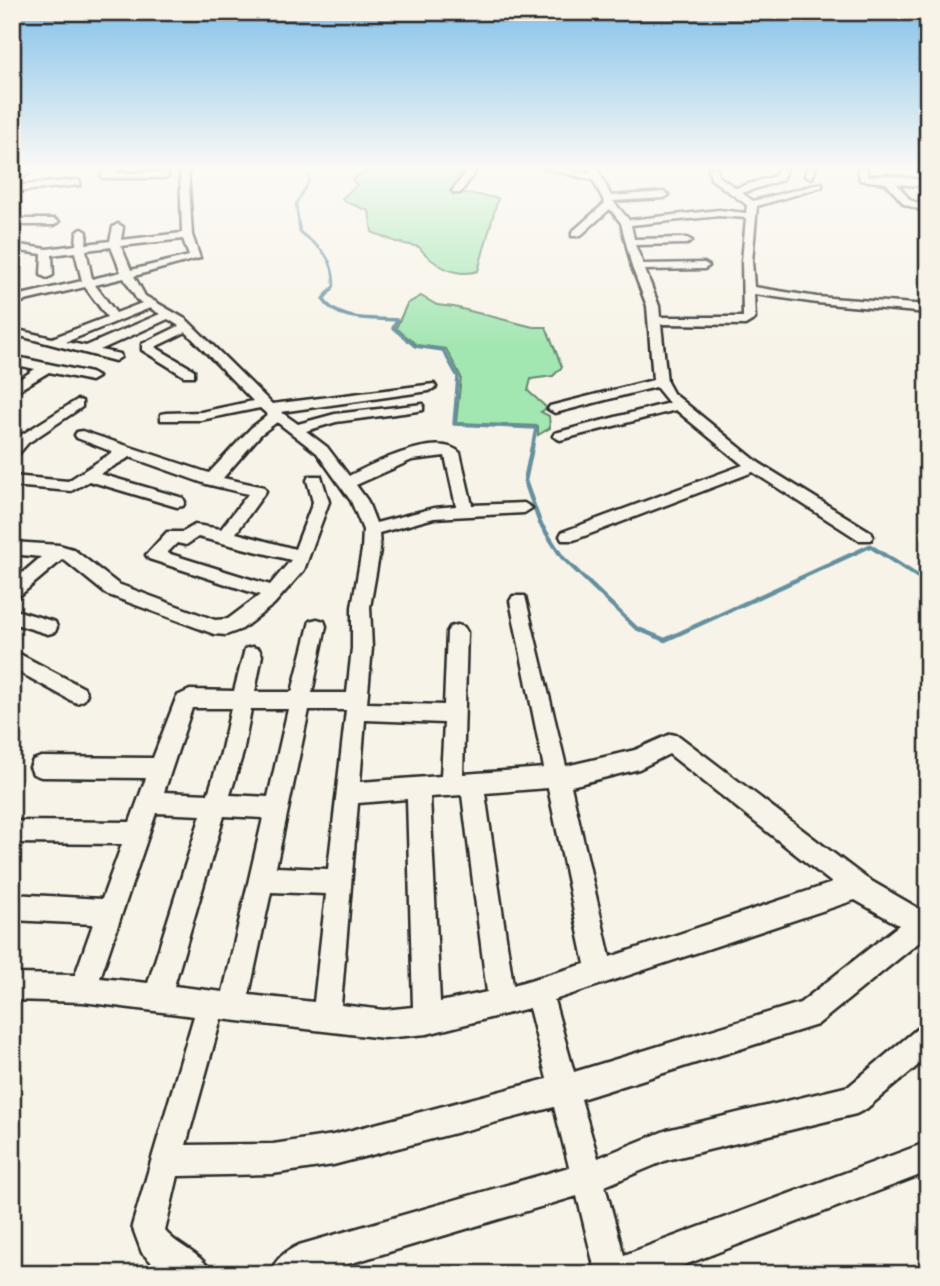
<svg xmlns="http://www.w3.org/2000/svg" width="940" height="1286" viewBox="0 0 940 1286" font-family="Sriracha,sans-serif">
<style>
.green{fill:#a2e6b2;stroke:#66886e;stroke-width:2}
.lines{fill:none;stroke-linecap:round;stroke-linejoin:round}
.stream-far2{stroke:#65909f;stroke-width:2.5}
.stream-far1{stroke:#65909f;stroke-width:3.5}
.stream{stroke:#65909f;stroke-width:4.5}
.minor-casing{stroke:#2b2b2b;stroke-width:5}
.minor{fill:#f7f3e8;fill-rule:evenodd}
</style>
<rect width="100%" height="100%" fill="#f7f3e8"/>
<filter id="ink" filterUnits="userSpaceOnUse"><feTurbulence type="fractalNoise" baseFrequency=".0143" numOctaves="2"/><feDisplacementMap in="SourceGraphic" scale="14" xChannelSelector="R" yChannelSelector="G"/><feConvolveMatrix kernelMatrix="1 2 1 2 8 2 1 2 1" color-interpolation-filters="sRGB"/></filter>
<g filter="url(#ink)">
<g class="green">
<path d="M394 168H459L458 176H463L452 191 498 198 478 271C455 278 433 265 419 247L396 242 372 232 369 211 346 202 342 198 357 185 352 180C365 169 378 169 394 168Z"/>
<polygon points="421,296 437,305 454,307 533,327 546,327 562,367 553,376 531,379 528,391 547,408 541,412 549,416 550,428 538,435 538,426 456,423 461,377 446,349 417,345 396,328 407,304"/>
</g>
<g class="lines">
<path class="stream-far2" d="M302 168 309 174V181L296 204 300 232C321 248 334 257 334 286L330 290"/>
<path class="stream-far1" d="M332 289 323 299C337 322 372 318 397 320L393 328 415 346 443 350 458 377 454 424 536 428 532 449"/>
<polyline class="stream" points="532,447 525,481 540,523 562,557 636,628 665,640 870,546 928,583"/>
<defs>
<g id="minor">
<polygon points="110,168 120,168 115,173 165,172 169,175 165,178 102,178 102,174"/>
<path d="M180 168H188L192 235 200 258 134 276 145 296 187 320 272 404 434 384 436 387 429 391 281 412 298 424 335 414 423 404V410L418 411 336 422 306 431 327 447 349 476C372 464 438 431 460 453L472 505 524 503 532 508 524 513 434 518 379 533 380 550 370 607 372 648 367 703 444 705 447 632 450 627 457 625 464 627 467 632 463 774 544 768 510 601 513 596H525L566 766 635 750 671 734 679 736 866 878 928 914V941L923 939 817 1025 581 1099 598 1158 667 1130 849 1086 918 1028 928 1024V1057L866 1109 856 1114 667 1160 605 1186 624 1255 928 1142V1172L661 1274H596L577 1196 315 1274H269C276 1259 284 1252 299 1245L569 1167 554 1107 333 1165 273 1174 178 1176 165 1231C179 1248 203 1253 212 1274H164L142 1253 132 1226 194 1016 83 1002 12 1000V974L75 975 93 924 12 920V894L102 899 122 844 12 843V821L130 822 146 778 41 777 33 774 30 767 33 760 41 757 153 758 177 696 190 690 234 691 245 649 252 647 259 649 262 655 255 692H292L310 621 317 619 324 621 326 626 312 693H347L352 648V607L362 550 363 530 351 501 317 453 277 422 261 434 223 478 264 487 266 491 236 533 295 549 313 502 307 480 309 476H321L329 502 304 570 274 604 242 629 226 635 214 634 106 594 63 559 18 597 12 599V582L41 557 12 554V542L59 545 73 549 118 584 215 620 228 619 260 595 149 559 146 555 167 532H183L195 525 221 529 248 494 206 484 130 457 100 474 183 498 185 502 183 506 177 507 89 481 71 491 12 486V476L68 481 113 452 77 438 75 435 77 432 82 431 209 473 251 428 268 415 260 408 201 420H161V414L166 413 201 412 253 401 186 332 155 347 194 370V376H184L142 350V344L179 326 168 319 100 350 120 354 121 357 115 361 16 335 22 331 52 338 107 317 85 287 12 304V297L82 281 75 252 52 255 53 275 47 278 41 275 42 254 12 250V244L47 249 76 245 77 232 82 229 87 232 86 244 110 241 113 227 118 224 123 227 121 240 182 233ZM183 239 189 256 131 270 121 246ZM111 247 121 272 92 279 86 250ZM124 278 137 300 142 303 116 313 95 285ZM150 308 160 314 86 346 66 342ZM445 456 456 506 434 508 376 523 367 500 356 485 412 460ZM198 537 291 560 270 585 167 553 177 543 186 545ZM192 708H231L221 753 208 794 164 792ZM251 709H288L268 797 230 795 243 753ZM309 710H346L328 869 276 867ZM365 720 444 723 441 776 360 782ZM669 754 832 883 610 957 571 786 639 769ZM548 788 585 964 513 985 485 793ZM462 795 487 992 440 1002 430 797ZM407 799 413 1007 384 1010 341 1005 358 803ZM156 813 201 815 148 983 100 978ZM224 816 263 818 223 992 174 986ZM271 892 326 894 314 1002 249 995ZM855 900 899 925 800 1003 574 1072 554 1000ZM529 1008 547 1079 333 1135 273 1144 186 1145 221 1019 384 1038 427 1034Z"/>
<polygon points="469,168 478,168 460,193 454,193 452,191"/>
<path d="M544 168H564L590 174 588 168H597L611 196 664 192 669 195 664 198 613 201 629 220 719 210 746 213 747 205 711 179 709 168H717L718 176 736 188 775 176 778 168H787L782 180 742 193 753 201 822 183V187L757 206 752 261 754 287 817 297 928 305V313L817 303 754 294 755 319 745 325 661 324 667 382 673 393 759 463 871 532 873 536 871 540H859L753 472 574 540H562L560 536 562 532 743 465 676 410 560 440 553 436 555 433 669 403 656 387 555 413 548 409 550 406 653 380 647 306 632 267 621 223 610 209 580 236H572V232L605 203 593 180ZM719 216 746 218 742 261 743 317H660L659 306 645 270 704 269 709 266 704 263 643 264 635 245 687 244 692 241 687 238 634 239 631 225Z"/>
<polygon points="807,168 816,168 812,178 805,176"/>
<polygon points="858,168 866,168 867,176 887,175 928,181 928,187 897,184 910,200 928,207 928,213 904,204 886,183 860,180"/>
<polygon points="917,168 928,168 928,172 918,170"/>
<polygon points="12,169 29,173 25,176 12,175"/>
<polygon points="77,180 80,181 80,185 12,192 12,186"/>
<polygon points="12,219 54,219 59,222 54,225 12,225"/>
<polygon points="12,356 91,373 98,377 91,381 49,372 12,394 12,384 35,369 12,364"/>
<polygon points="77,400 82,401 82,407 28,443 17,456 12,458 12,443 18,437"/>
<polygon points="12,609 55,622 57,627 55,632 48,634 12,623"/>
<polygon points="12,650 84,688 87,694 84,700 77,703 70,700 12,668"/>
</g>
</defs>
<use href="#minor" class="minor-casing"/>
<use href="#minor" class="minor"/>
</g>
</g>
<linearGradient id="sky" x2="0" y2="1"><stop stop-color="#83c1ea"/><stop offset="0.48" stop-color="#fbfaf5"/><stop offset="1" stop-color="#fbfaf5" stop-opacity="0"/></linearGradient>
<rect width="940" height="349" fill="url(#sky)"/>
<rect width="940" height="1286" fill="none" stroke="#f7f3e8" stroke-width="42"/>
<rect x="21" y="21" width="898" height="1244" fill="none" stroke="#2b2b2b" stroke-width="2.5" filter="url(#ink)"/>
</svg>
